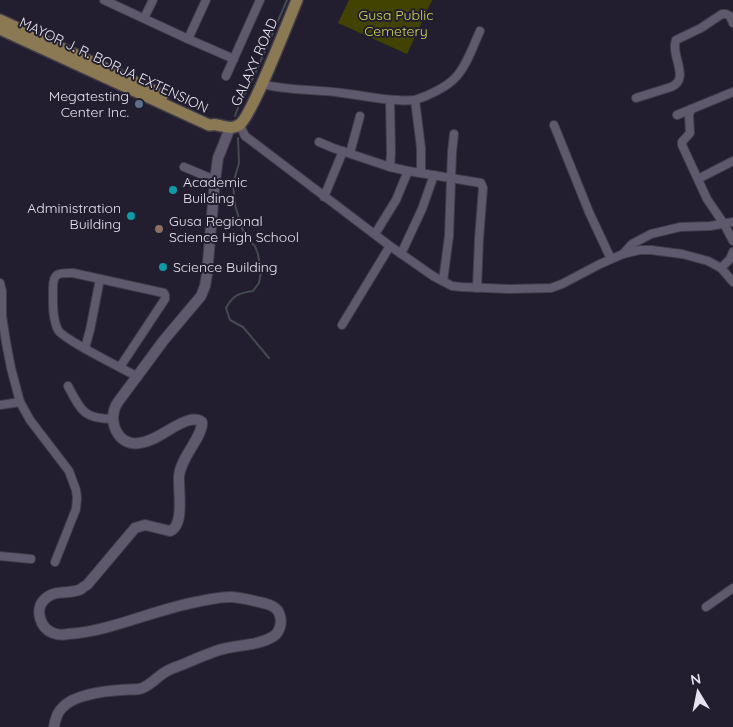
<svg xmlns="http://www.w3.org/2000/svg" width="733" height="727" viewBox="0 0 733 727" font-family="Quicksand,sans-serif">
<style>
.green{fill:#424301}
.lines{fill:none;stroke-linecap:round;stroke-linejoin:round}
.stream{stroke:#454a51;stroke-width:2}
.street-casing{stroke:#403c4a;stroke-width:10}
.secondary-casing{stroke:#403c4a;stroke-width:12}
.primary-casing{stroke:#403c4a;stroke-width:14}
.street{stroke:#5e596d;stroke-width:8}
.secondary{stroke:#5e596d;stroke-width:10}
.primary{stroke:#8a7952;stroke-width:11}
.service-dot{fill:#5c6f8a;stroke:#221e2f;stroke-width:2}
.culture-dot{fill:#0f9aa8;stroke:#221e2f;stroke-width:2}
.education-dot{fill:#8d6e63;stroke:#221e2f;stroke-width:2}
.labels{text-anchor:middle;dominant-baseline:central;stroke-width:4;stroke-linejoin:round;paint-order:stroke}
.park-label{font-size:14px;fill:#d5d751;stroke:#221e2f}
.street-label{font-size:14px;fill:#e6e3ef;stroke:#221e2f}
.poi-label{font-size:14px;fill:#e6e3ef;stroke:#221e2f;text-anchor:start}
</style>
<rect width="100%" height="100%" fill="#221e2f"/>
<polygon class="green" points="349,0 432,0 407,54 338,23"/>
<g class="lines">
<g class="stream">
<polyline points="243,97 255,74 287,0"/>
<polyline points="235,116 238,108"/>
<path d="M238 138 239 163 233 184 235 205 242 228 247 239 255 246 258 254 261 272 259 283 253 291C239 293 233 295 226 308L230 320 243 327 269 358"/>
</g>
<defs>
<g id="street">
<polyline points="104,0 188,39 234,59"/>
<polyline points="144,18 153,0"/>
<polyline points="188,39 206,0"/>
<polyline points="226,76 260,0"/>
<path d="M262 84C288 91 315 89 342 93 367 96 390 102 415 100L421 148V173"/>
<path d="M636 98 671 87C691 79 670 55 676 40L701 28 722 14H726L730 16 733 23"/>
<polyline points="390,100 391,153 390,167"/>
<path d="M415 100C428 96 447 87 456 77 467 65 473 46 480 31"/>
<polyline points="691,109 689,115 690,133 682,142 682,145 707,199 724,224 733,241"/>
<polyline points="677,115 733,92"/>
<polyline points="240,125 245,136 390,246 433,276 452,286 462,287 509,289 551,288 562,284 600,264 623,254 640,250 651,250 682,254 708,261 721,268 733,282"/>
<polyline points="554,125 589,212 611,259"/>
<polyline points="319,142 333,148 390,167 408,171 481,183 483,188 479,239 477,288"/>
<polyline points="350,153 360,116"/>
<polyline points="184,167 215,180"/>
<polyline points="698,179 733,161"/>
<polyline points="324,197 343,151"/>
<polyline points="375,234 396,200 408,171"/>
<polyline points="401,254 422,209 434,175"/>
<polyline points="623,254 632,244 651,234 680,227 710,226 733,222"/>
<polyline points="721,268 730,259 733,252"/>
<polyline points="443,281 449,236 452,152 454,134"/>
<polyline points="0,283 2,291 2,316 6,342 11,368 20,402 30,420 69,471 76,490 77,498 76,509 55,562"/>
<polyline points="342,325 390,246"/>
<polyline points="85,348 90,330 100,279"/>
<path d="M120 367 165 299V295L164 293 73 273C59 273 53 272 53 288 53 301 52 318 58 330 64 340 124 369 138 377"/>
<path d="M68 386C81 410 83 419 113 419"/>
<polyline points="0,405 20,402"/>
<polyline points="0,556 31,559"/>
<polyline points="706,607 733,588"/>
</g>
<path id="secondary" d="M54 727C55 720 57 712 63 707 74 695 104 691 120 690 126 689 133 690 139 689 150 687 157 676 167 671 172 668 179 666 184 664 195 659 205 655 216 651 234 644 257 647 274 636 280 632 282 622 280 616 278 606 268 604 259 602 250 600 239 597 230 597 218 597 207 600 196 602 153 610 112 631 68 634 63 635 58 635 53 633 40 628 34 609 45 599 55 589 70 595 81 589 81 589 86 585 87 585L135 528 145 525 170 531C185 525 178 491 179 476 181 456 203 437 202 422 198 419 195 419 190 420 173 424 159 440 140 443 117 447 106 419 118 402L164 340 201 296 205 286 207 274 215 180 218 158 230 128"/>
<g id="primary">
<polyline points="0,20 163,95"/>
<path d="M0 29 209 125C212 125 215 124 217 125 225 126 231 130 239 125 251 118 289 19 297 0"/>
</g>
</defs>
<use href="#street" class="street-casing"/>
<use href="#secondary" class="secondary-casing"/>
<use href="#primary" class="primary-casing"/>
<use href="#street" class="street"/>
<use href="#secondary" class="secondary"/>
<use href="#primary" class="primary"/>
</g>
<circle class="service-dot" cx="139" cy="104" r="5"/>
<g class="culture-dot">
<circle cx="173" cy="190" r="5"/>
<circle cx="131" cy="216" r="5"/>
<circle cx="163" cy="267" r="5"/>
</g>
<circle class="education-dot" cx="159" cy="229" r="5"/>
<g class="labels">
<g class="park-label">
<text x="396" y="15">Gusa Public<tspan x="396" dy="16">Cemetery</tspan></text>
</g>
<g class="street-label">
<text transform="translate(254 62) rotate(-66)">GALAXY ROAD</text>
<text transform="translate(114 65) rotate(25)">MAYOR J. R. BORJA EXTENSION</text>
</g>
<g class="poi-label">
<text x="129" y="96" text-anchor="end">Megatesting<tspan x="129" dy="16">Center Inc.</tspan></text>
<text x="183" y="182">Academic<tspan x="183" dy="16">Building</tspan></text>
<text x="121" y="208" text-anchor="end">Administration<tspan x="121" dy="16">Building</tspan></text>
<text x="169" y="221">Gusa Regional<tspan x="169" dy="16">Science High School</tspan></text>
<text x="173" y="267">Science Building</text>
</g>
</g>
<g transform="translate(698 692) rotate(350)" stroke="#221e2f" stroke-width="4" paint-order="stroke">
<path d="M0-4L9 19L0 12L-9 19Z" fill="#e6e3ef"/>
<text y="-8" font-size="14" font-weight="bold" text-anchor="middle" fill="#e6e3ef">N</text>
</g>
</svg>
